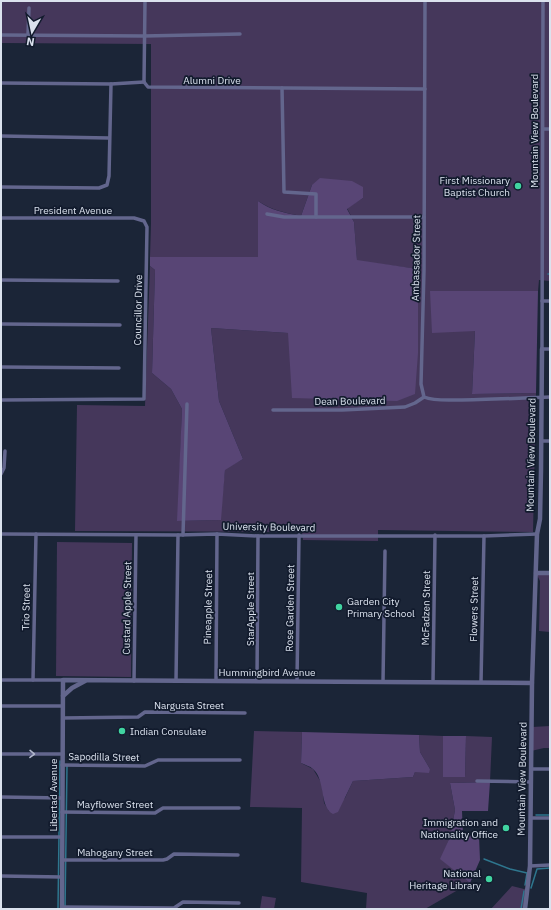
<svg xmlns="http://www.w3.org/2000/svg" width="551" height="910" viewBox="0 0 551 910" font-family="'IBM Plex Sans',sans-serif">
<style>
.green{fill:#45375b}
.forest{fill:#584575}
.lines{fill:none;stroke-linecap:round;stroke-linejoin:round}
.stream{stroke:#2e768e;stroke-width:1.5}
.minor{stroke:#63668d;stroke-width:3.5}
.tertiary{stroke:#63668d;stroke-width:4.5}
.oneway{stroke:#b1b7cc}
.poi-dot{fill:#41d4a1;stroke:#121b2d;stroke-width:1.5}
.labels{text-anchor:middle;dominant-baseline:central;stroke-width:3.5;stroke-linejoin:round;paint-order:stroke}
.street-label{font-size:10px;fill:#dbe2ee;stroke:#121b2d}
.poi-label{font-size:10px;fill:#dbe2ee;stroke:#121b2d;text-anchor:end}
</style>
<rect width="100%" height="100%" fill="#1b2537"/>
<g class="green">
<path d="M1 1H550V281L539 280 538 291H430L475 331 472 394 536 393 533 532 378 530V541L303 540 302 532 75 531 77 405 145 406 150 266 155 270 152 373 171 389 182 409 178 521 220 520 225 469 243 459 219 401 211 328 288 333 418 269 357 261 354 222 347 208 363 198 312 185 301 216C286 213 271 210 258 201V257H150L151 223V44L1 43Z"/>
<polygon points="57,542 132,543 131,677 56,676"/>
<polygon points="536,573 550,573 550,632 539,631 540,581"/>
<polygon points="550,726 550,748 544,748 531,751 532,727"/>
<polygon points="254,731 302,732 301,763 313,769 322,784 324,803 329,811 345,798 353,781 413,777 415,772 430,769 420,752 419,735 443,736 443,777 465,777 466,736 492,737 490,782 450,783 455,810 450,837 441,859 470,883 425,909 366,909 367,893 301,882 302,808 250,807"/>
<polygon points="512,886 524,889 527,888 525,909 491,909"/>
<polygon points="262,896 276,898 274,909 260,909"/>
</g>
<g class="forest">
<path d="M320 178 352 181 363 187V198L347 209 354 222 357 260 418 269V353L415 394 397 401 292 398 288 333 211 328 219 401 243 459 225 470 221 520 177 521 182 409 171 389 152 373 155 270 150 266V257H258V201C270 210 285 213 301 216L312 185Z"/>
<polygon points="430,291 538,291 536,393 472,394 475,331 432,333"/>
<path d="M302 732 419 735 420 752 430 769 429 773 415 772 413 777 353 781 338 812 333 814C319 807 326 780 313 769 310 766 305 765 301 763Z"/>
<polygon points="443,736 466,736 465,777 443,777"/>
<polygon points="490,782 488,811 462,811 463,835 479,836 480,860 470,883 440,859 450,837 455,810 450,783"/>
</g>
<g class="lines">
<g class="stream">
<polyline points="548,274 550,274"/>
<polyline points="536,815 550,815"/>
<polyline points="484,859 510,869 527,873 525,885"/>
<polyline points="531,888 537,869 550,868"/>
<polyline points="58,909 60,761"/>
<polyline points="65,909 67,765"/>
<polyline points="521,909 524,891"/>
</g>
<g class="minor">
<path d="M425 1 424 270 421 384 424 397C434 401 447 400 457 400 488 400 519 398 550 397"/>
<polyline points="543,1 542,349 550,349"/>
<polyline points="1,35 144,36 240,34"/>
<polyline points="28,35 29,8"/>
<polyline points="144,82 148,87 425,89"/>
<polyline points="144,82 145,1"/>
<polyline points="1,83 111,84 144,82"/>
<polyline points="282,88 284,192 316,194 316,217"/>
<polyline points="543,129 550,129"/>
<polyline points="1,136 109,138"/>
<polyline points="1,187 99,188 107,185 109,176 111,84"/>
<polyline points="267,214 284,217 424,217"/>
<polyline points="1,218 134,218 144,221 147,227 144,399 1,400"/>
<polyline points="1,280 118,281"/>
<polyline points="542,301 550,301"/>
<polyline points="1,324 120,325"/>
<polyline points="1,367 119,368"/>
<polyline points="273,410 342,410 405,407 415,403 424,397"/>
<polyline points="542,441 550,441"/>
<polyline points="1,474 4,468 5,451"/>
<polyline points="1,534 178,535 217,534 258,536 484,536 537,534"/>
<polyline points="183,535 187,404"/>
<polyline points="1,680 63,680"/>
<polyline points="33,680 36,534"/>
<polyline points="134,681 136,535"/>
<polyline points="176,681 178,535"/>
<polyline points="216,681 217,534"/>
<polyline points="257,681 258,536"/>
<polyline points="297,681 299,535"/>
<polyline points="383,682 385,551"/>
<polyline points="433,682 435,535"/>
<polyline points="481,682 484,536"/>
<polyline points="1,706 63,706"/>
<polyline points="63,718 138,717 145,712 245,713"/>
<polyline points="1,754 63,754"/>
<polyline points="62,765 145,766 158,760 240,760"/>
<polyline points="531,769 550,769"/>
<polyline points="477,781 531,782"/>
<polyline points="1,797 62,798"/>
<polyline points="62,812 155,813 163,808 239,808"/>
<polyline points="531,818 550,818"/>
<polyline points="1,837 62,837"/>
<polyline points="62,860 163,860 167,859 174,854 238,855"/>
<polyline points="530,866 550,865"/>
<polyline points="1,876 62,877"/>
<polyline points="62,907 174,908 183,902 239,903"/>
</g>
<g class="tertiary">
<polyline points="536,573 550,573"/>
<polyline points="63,696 72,688 85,681"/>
<polyline points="62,909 63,680 532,683"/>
<polyline points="525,909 530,866 532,683 537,534 540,519 541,471 542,349"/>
</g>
</g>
<defs><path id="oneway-chevron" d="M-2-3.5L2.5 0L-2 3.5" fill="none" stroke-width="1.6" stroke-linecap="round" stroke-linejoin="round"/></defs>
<use class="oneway" href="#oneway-chevron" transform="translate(32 754) rotate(1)"/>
<g class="poi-dot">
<circle cx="518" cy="186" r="4"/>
<circle cx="339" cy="607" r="4"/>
<circle cx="122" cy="731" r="4"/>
<circle cx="506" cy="828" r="4"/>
<circle cx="489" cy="879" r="4"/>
</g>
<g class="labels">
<g class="street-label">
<text x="212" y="80">Alumni Drive</text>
<text transform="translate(534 131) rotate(-90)">Mountain View Boulevard</text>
<text x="73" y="210">President Avenue</text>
<text transform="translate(416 258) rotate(-89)">Ambassador Street</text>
<text transform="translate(138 310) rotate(-89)">Councillor Drive</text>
<text transform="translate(350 401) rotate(-1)">Dean Boulevard</text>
<text transform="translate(531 455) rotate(-89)">Mountain View Boulevard</text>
<text transform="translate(269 527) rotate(1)">University Boulevard</text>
<text transform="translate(26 607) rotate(-89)">Trio Street</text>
<text transform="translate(208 607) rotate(-89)">Pineapple Street</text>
<text transform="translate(127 608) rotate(-89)">Custard Apple Street</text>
<text transform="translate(290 608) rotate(-89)">Rose Garden Street</text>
<text transform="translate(426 608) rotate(-89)">McFadzen Street</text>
<text transform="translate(250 609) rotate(-90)">StarApple Street</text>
<text transform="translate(474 609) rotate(-89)">Flowers Street</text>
<text x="267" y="672">Hummingbird Avenue</text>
<text x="189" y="705">Nargusta Street</text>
<text transform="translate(104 757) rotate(1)">Sapodilla Street</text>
<text transform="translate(522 779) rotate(-89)">Mountain View Boulevard</text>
<text transform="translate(53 795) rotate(-90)">Libertad Avenue</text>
<text x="115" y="804">Mayflower Street</text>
<text x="115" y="852">Mahogany Street</text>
</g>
<g class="poi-label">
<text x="510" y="180">First Missionary<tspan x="510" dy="12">Baptist Church</tspan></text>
<text x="347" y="601" text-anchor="start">Garden City<tspan x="347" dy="12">Primary School</tspan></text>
<text x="130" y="731" text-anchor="start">Indian Consulate</text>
<text x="498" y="822">Immigration and<tspan x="498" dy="12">Nationality Office</tspan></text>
<text x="481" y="873">National<tspan x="481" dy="12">Heritage Library</tspan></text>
</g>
</g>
<rect width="551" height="910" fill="none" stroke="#dbe2ee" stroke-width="4"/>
<g transform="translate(32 32) rotate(189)" stroke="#121b2d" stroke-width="3" paint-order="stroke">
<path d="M0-3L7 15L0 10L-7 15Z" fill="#dbe2ee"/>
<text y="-6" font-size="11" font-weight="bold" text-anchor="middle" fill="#dbe2ee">N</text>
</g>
</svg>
